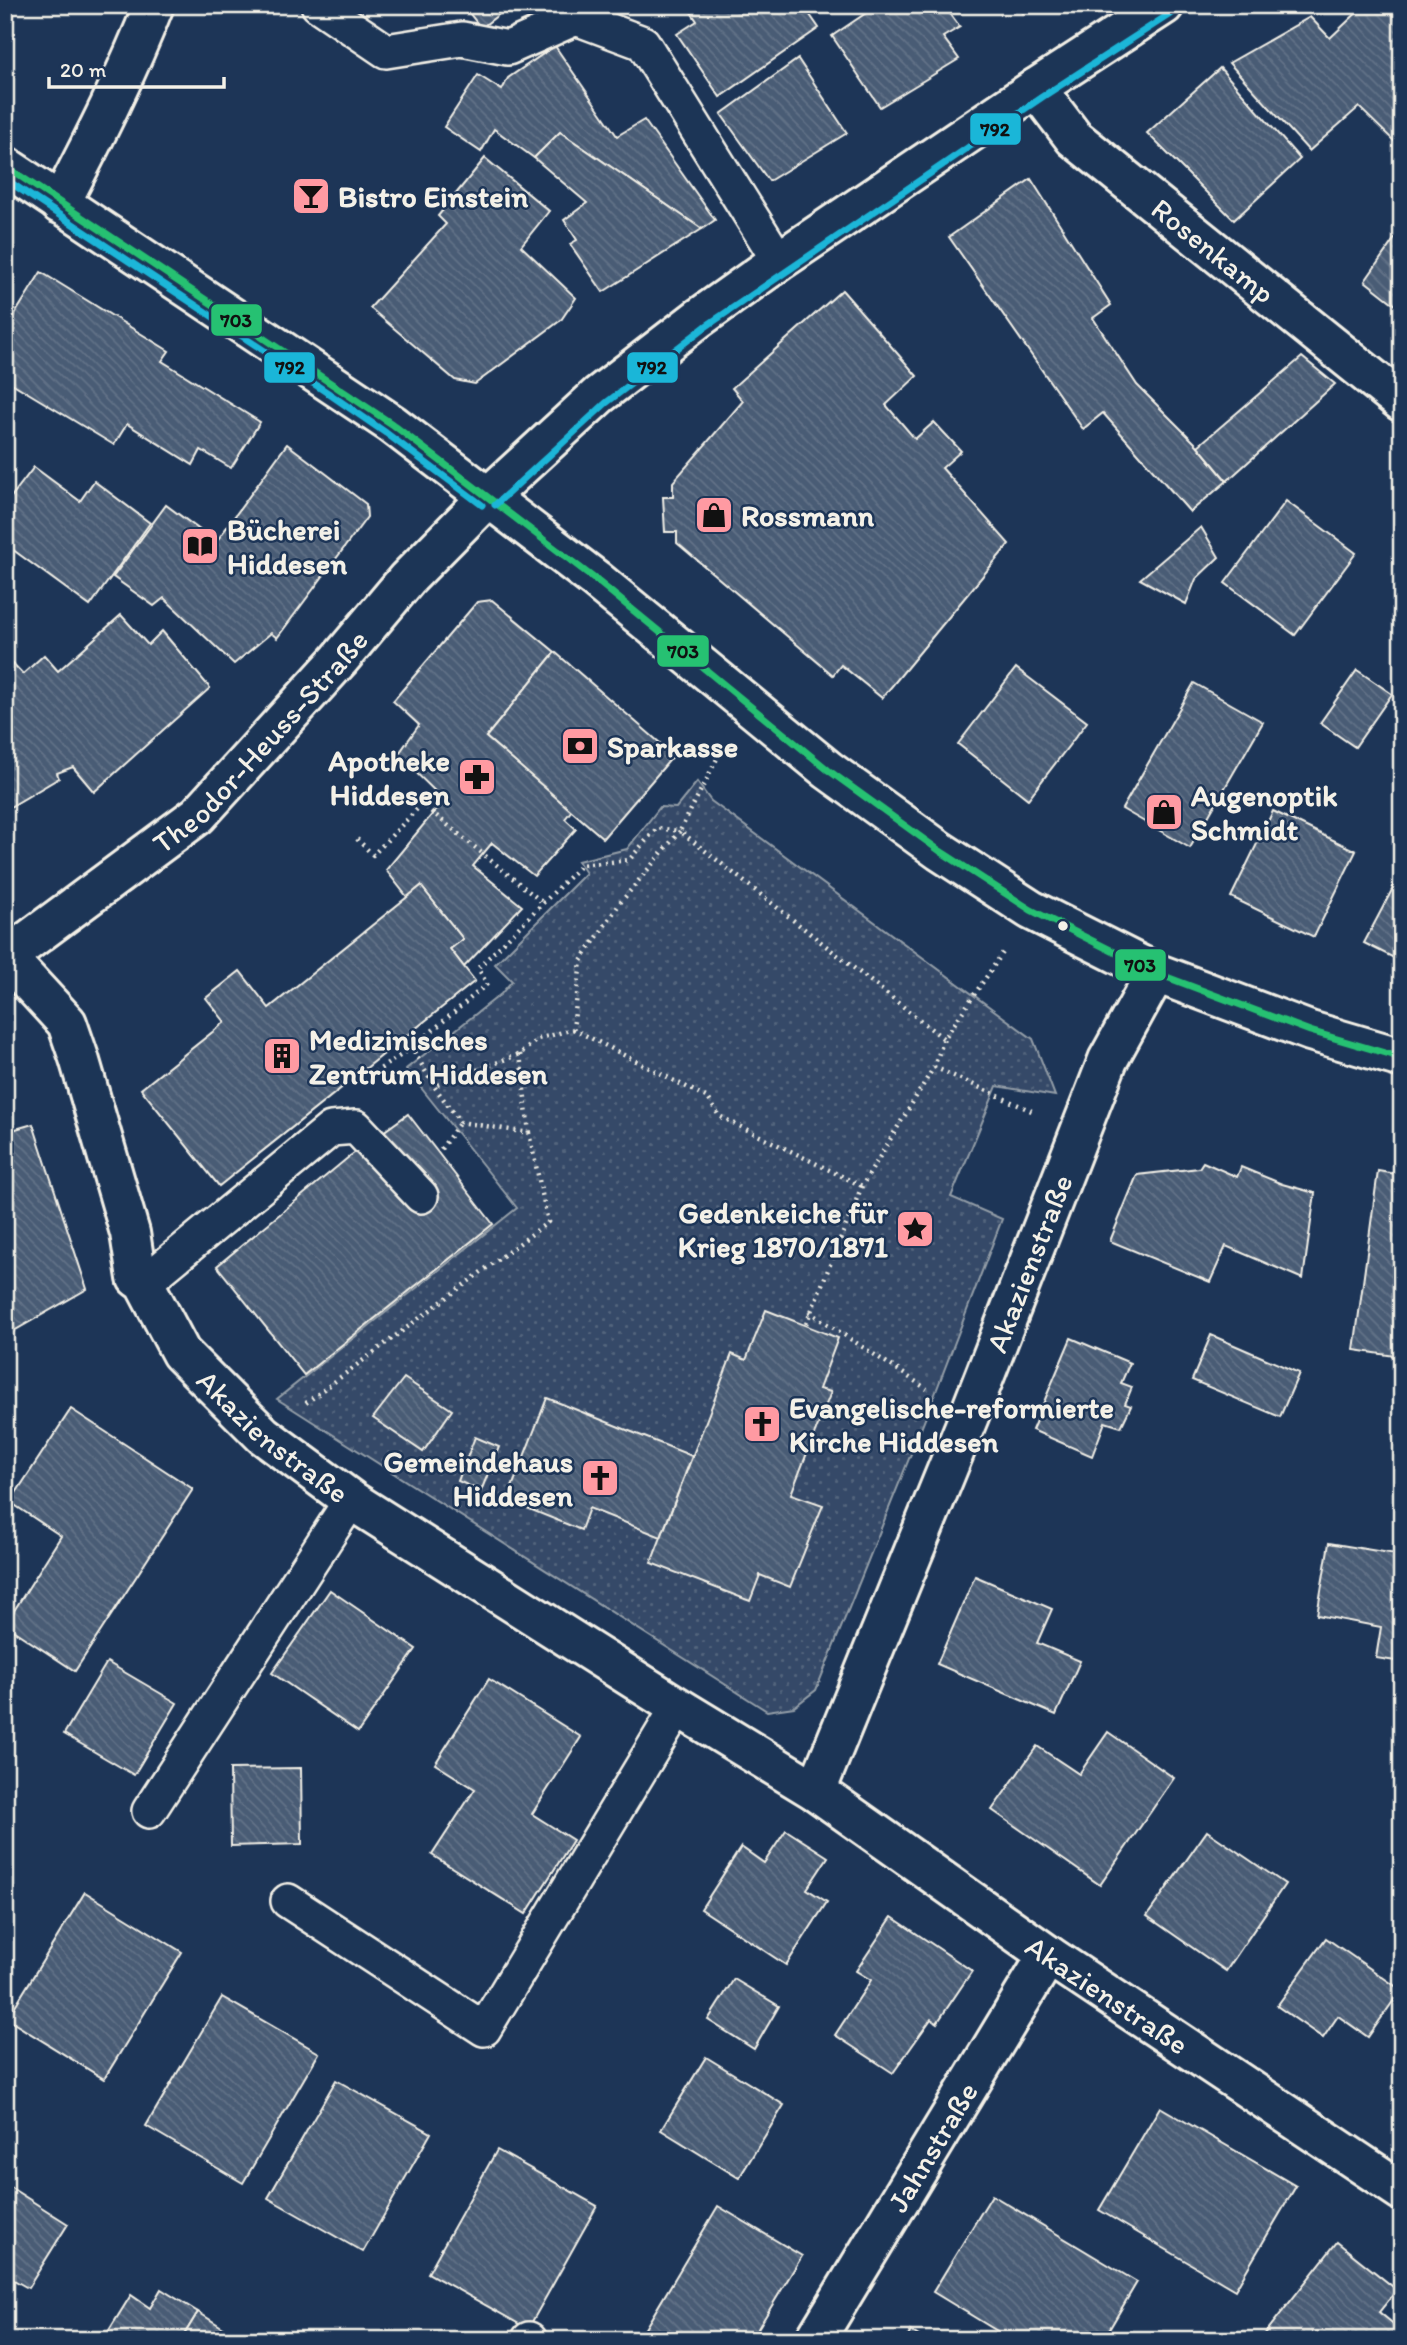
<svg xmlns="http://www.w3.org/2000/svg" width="1407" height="2345" viewBox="0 0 1407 2345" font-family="Itim,sans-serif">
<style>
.park{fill:url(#park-dots);stroke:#949ea8;stroke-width:2}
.building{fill:url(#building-back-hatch);stroke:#f4f1e8;stroke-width:2}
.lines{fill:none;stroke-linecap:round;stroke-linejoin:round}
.lane-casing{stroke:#f4f1e8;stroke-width:38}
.street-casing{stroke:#f4f1e8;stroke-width:44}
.secondary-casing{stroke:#f4f1e8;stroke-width:44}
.path{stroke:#f4f1e8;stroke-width:4.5;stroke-dasharray:2 5;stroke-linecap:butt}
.lane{stroke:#1d3557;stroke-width:33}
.street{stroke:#1d3557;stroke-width:38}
.secondary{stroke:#1d3557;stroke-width:38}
.bus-1-casing{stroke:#1d3557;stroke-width:12}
.bus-2-casing{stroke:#1d3557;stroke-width:12}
.bus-1{stroke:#26c172;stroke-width:7}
.bus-2{stroke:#1ab6d8;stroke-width:7}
.bus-dot{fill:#f4f1e8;stroke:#1d3557;stroke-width:2.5}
.labels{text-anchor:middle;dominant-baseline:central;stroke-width:5;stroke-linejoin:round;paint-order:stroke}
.poi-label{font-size:30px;font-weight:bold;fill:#f4f1e8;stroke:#1d3557;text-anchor:start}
.street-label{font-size:30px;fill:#f4f1e8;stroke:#1d3557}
.line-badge{stroke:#1d3557;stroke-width:2.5}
.pale-badge-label{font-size:19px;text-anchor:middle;font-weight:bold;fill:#111}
</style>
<defs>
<pattern id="park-dots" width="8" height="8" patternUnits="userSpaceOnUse" patternTransform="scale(1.75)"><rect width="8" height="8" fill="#354a67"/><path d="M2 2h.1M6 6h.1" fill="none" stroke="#53657d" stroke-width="1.8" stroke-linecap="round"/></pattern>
<pattern id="building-back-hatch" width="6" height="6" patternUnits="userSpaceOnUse" patternTransform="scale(1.75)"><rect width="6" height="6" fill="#485b74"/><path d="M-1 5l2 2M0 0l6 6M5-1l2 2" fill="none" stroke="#637388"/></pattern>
</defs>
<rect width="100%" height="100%" fill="#1d3557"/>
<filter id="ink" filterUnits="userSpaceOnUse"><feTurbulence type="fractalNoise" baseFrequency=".0143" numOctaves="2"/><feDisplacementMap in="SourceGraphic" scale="14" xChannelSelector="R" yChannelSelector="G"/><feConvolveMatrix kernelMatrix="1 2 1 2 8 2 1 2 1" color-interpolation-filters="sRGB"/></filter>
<g filter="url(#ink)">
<polygon class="park" points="697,782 711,801 1033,1039 1055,1096 997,1086 951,1197 1002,1219 935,1394 816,1690 794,1707 767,1711 277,1399 517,1208 406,1069 501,994 512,981 495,964 586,873 578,861 627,849 660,807 676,808"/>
<g class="building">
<polygon points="463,5 511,5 481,28"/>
<polygon points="686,5 803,5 819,28 720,97 677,34 697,21"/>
<polygon points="878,5 944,5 960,27 943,37 959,59 880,107 832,36"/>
<polygon points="1017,5 1034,5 1023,13"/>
<polygon points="1365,5 1402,5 1402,138 1396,143 1359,107 1309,151 1229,63 1310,17 1330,38"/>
<polygon points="555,46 617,136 644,120 715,220 702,229 560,132 534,158 494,129 481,152 444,127 478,75 502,90 508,78"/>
<polygon points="798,59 847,133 769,181 721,114"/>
<polygon points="1220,68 1300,159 1234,220 1147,133"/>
<polygon points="560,132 702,229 603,292 570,244 577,240 564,220 587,203 534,158"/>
<polygon points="485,158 549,211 521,246 576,298 561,320 475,384 455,380 370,308 446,224 438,216"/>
<polygon points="1031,179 1111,305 1093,318 1137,385 1198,446 1227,481 1190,512 1103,413 1083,429 949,237"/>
<polygon points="1402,228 1402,310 1365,281"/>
<polygon points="41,272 169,351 162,361 260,422 231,468 201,450 193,465 127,424 114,445 5,379 5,330"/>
<polygon points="842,290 917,376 886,405 915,439 934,422 961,451 942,468 1009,544 882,698 841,665 833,675 677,543 677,532 665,532 663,497 673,497 673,482 743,401 732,388"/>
<polygon points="1302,357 1335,384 1227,481 1198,446"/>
<polygon points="287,444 366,504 367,517 277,638 271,633 234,664 164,598 154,606 113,577 166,505 216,542"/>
<polygon points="34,467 80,501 94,481 150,523 90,606 5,544 5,505"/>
<polygon points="1286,501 1356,553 1295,635 1225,583"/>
<polygon points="1201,527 1219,557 1196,579 1186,604 1140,579"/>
<polygon points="492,600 555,652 486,737 572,810 565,819 576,829 534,876 492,843 473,866 522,906 464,967 450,949 463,939 421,886 408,898 386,870 444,800 398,755 419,725 393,701 477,602"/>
<polygon points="121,615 148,645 162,631 210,688 94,792 73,767 57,773 59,778 5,810 5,655 23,674 44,655 58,671"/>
<polygon points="555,652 674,755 603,838 486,737"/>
<polygon points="1016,668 1087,722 1028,799 958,744"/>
<polygon points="1357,670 1392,694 1355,747 1320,723"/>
<polygon points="1194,683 1263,722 1190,848 1122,809"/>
<polygon points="1273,811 1356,851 1314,937 1231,897"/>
<polygon points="1402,871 1402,962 1364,943"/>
<polygon points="421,886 463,939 450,949 475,981 219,1186 141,1089 225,1022 206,998 240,971 269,1008"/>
<polygon points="408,1114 493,1224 304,1375 217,1266 350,1156"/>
<polygon points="33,1124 87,1289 5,1336 5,1132"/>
<polygon points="1203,1162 1237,1177 1241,1167 1282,1184 1315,1193 1303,1279 1226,1246 1210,1282 1110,1241 1137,1175 1199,1168"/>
<polygon points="1378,1171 1402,1175 1402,1357 1354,1350"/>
<polygon points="766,1310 838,1338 819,1389 831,1392 791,1494 823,1505 790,1587 760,1575 750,1601 651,1563 732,1354 746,1360"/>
<polygon points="1211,1335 1299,1373 1280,1417 1192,1380"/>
<polygon points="1071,1338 1130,1363 1121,1383 1132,1387 1125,1404 1131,1406 1121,1427 1105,1422 1092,1456 1032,1430"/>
<polygon points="404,1378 452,1410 423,1452 373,1418"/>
<polygon points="547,1398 692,1456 661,1537 589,1508 581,1530 507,1500"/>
<polygon points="71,1409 193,1489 75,1671 5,1625 61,1536 10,1502"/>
<polygon points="475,1437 499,1447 481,1491 458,1481"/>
<polygon points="1329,1543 1402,1555 1402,1662 1376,1658 1381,1627 1317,1615"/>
<polygon points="975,1576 1052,1609 1037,1643 1080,1661 1056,1715 937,1664"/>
<polygon points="330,1590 416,1649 358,1732 272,1673"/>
<polygon points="107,1662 177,1703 134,1775 64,1734"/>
<polygon points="489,1679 581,1737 532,1814 573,1840 526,1914 432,1855 475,1789 435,1764"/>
<polygon points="1108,1732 1174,1778 1100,1885 992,1810 1037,1746 1079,1774"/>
<polygon points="301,1768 302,1844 231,1846 230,1769"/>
<polygon points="786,1830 828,1857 807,1889 827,1902 786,1965 701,1909 741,1847 764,1863"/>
<polygon points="1207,1831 1285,1884 1226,1971 1147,1916"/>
<polygon points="85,1892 182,1952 104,2079 7,2019"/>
<polygon points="892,1917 972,1971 937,2023 931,2019 893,2073 835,2035 871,1980 856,1971"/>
<polygon points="1326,1938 1401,1990 1368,2037 1338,2016 1323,2038 1277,2006"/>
<polygon points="734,1979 779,2006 754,2049 708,2020"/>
<polygon points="222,1997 319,2053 243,2183 146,2126"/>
<polygon points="706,2057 784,2105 739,2178 661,2130"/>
<polygon points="336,2080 431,2133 363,2252 268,2198"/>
<polygon points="1160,2107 1296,2186 1235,2290 1099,2210"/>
<polygon points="497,2150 597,2206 528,2329 428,2273"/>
<polygon points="5,2184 68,2224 28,2288 5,2275"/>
<polygon points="992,2195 1137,2282 1103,2340 1012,2340 933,2292"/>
<polygon points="718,2206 802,2256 751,2340 656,2340 643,2332"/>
<polygon points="1337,2242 1397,2290 1379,2312 1402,2331 1402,2340 1260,2340"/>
<polygon points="161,2289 198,2312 181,2340 103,2340 131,2295 150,2308"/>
<polygon points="198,2312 236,2336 233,2340 181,2340"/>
<polygon points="911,2331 925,2340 906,2340"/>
</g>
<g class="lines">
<defs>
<g id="lane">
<polyline points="318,5 386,51 462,39 508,48 576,18 643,43 779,261"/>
<polyline points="144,1283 331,1129 356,1127 421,1196"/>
<polyline points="149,1811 351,1500"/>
<polyline points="288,1901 484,2029 678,1707"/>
<polyline points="529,2339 530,2340"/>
</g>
<g id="street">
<path id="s1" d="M1036 88 1074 138 1402 402"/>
<path d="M60 204C94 139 127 74 154 5"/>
<path id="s2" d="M6 957 67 1023 79 1058 130 1233 137 1278 144 1283 181 1353 263 1435 351 1500 678 1707 816 1791 1048 1955 1402 2191"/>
<path id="s3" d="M816 1791 969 1416 1108 1060 1156 973"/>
<path id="s4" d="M815 2340 1048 1955"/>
</g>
<g id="secondary">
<polyline points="5,166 392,424 595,579 828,770 940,851 1031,910 1156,973 1310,1031 1402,1058"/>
<path id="s5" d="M5 958 198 815 339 660 407 579 488 497 599 395 699 318 779 261 1036 88 1164 5"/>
</g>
</defs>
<use href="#lane" class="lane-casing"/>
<use href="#street" class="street-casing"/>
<use href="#secondary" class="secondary-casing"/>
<g class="path">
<polyline points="723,747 680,831 944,1039"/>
<polyline points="357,839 373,855 422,804 543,903"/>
<polyline points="573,1029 708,1098 719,1116 862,1186"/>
<polyline points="520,1054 529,1133"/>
<polyline points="934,1067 1034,1112"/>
<polyline points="363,1080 412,1048 434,1086"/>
<polyline points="441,1149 460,1122"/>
<polyline points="809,1312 927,1389"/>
<polyline points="806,1324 862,1186 934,1067 944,1039 1004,951"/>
<polyline points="306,1403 548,1222 529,1133 460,1122 434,1086 520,1054 538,1039 573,1029 581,961 620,903 680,831 657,828 629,860 581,865 478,968 487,984 412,1048"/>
</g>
<use href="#lane" class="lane"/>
<use href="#street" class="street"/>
<use href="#secondary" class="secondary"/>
<defs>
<polyline id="bus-1" points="5,166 392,424 595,579 828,770 940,851 1031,910 1156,973 1310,1031 1402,1058"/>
<g id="bus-2">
<polyline points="5,179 328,393 386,433 482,505"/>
<polyline points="495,505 606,403 705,327 1042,97 1170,14"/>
</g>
</defs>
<use href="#bus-1" class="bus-1-casing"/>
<use href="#bus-2" class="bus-2-casing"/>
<use href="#bus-1" class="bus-1"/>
<use href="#bus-2" class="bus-2"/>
</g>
</g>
<defs>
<symbol id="bar-square" viewBox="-11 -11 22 22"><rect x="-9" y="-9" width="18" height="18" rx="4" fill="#ff9aa2" stroke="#1d3557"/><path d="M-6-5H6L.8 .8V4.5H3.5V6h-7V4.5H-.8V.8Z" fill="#111"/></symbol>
<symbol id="shop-square" viewBox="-11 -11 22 22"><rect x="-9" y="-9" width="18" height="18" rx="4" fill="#ff9aa2" stroke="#1d3557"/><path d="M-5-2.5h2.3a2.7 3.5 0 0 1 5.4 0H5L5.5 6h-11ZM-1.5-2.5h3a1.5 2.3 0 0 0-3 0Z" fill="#111"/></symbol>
<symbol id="library-square" viewBox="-11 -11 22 22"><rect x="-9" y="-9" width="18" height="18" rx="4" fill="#ff9aa2" stroke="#1d3557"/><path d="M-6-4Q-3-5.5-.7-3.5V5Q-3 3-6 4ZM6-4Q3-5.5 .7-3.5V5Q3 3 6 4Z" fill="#111"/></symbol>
<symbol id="bank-square" viewBox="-11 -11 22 22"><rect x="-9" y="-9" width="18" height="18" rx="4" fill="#ff9aa2" stroke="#1d3557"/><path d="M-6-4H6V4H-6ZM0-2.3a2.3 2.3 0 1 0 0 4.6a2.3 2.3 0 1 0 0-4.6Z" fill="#111"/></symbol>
<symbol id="pharmacy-square" viewBox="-11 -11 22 22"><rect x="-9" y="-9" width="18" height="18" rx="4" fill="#ff9aa2" stroke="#1d3557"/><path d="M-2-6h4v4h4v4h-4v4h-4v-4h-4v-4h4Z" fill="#111"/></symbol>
<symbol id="building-square" viewBox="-11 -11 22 22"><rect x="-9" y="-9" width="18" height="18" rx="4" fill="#ff9aa2" stroke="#1d3557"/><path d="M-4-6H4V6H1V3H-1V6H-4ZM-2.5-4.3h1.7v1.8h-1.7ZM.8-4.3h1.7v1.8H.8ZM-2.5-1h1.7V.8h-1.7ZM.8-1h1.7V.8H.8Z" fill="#111"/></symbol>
<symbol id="sight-square" viewBox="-11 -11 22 22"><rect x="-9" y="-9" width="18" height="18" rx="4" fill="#ff9aa2" stroke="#1d3557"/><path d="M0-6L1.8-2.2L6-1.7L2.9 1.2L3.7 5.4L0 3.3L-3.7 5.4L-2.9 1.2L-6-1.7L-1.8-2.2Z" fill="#111"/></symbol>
<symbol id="church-square" viewBox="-11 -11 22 22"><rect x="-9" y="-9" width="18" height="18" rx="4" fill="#ff9aa2" stroke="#1d3557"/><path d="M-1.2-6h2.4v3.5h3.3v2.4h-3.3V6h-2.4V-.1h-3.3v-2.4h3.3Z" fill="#111"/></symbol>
</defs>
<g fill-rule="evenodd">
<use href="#bar-square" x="289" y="174" width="44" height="44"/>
<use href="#shop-square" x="692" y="493" width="44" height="44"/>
<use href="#library-square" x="178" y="524" width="44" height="44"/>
<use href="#bank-square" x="558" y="724" width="44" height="44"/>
<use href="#pharmacy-square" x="455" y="755" width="44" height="44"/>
<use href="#shop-square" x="1142" y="790" width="44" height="44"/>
<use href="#building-square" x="260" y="1034" width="44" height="44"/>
<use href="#sight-square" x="893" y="1207" width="44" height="44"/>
<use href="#church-square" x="740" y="1402" width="44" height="44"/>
<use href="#church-square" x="578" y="1456" width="44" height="44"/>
</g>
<circle class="bus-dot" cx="1063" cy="926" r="6"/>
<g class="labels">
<g class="poi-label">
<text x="338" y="196">Bistro Einstein</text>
<text x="741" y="515">Rossmann</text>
<text x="227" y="529">Bücherei<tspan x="227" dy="34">Hiddesen</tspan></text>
<text x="607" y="746">Sparkasse</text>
<text x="450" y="760" text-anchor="end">Apotheke<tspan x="450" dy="34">Hiddesen</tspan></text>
<text x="1191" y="795">Augenoptik<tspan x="1191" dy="34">Schmidt</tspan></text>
<text x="309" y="1039">Medizinisches<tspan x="309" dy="34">Zentrum Hiddesen</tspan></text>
<text x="888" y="1212" text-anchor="end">Gedenkeiche für<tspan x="888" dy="34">Krieg 1870/1871</tspan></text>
<text x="789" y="1407">Evangelische-reformierte<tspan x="789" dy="34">Kirche Hiddesen</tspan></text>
<text x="573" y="1461" text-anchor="end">Gemeindehaus<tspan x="573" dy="34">Hiddesen</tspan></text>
</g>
<g class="street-label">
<text stroke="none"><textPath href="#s1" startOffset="242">Rosenkamp</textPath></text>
<text stroke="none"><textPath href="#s5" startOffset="336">Theodor-Heuss-Straße</textPath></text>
<text stroke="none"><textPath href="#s3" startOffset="569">Akazienstraße</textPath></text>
<text stroke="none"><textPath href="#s2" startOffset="567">Akazienstraße</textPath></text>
<text stroke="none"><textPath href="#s2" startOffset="1572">Akazienstraße</textPath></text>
<text stroke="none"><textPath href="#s4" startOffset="226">Jahnstraße</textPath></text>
</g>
</g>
<g class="line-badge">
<rect x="969" y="112" width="53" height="34" rx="7" fill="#1ab6d8"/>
<rect x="210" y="303" width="53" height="34" rx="7" fill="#26c172"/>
<rect x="626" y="351" width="53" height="33" rx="7" fill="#1ab6d8"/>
<rect x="263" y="351" width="53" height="33" rx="7" fill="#1ab6d8"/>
<rect x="656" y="634" width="54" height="34" rx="7" fill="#26c172"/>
<rect x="1114" y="948" width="53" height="34" rx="7" fill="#26c172"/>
</g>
<g class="pale-badge-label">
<text x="995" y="136">792</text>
<text x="236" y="327">703</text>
<text x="652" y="374">792</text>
<text x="290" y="374">792</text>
<text x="683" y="658">703</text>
<text x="1140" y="972">703</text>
</g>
<rect width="1407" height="2345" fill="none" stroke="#1d3557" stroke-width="28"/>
<rect x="14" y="14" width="1379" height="2317" fill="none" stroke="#f4f1e8" stroke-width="2.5" filter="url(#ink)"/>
<path d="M49 77v10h175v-10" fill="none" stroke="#f4f1e8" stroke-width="3.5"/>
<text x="60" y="77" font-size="21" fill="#f4f1e8" stroke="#1d3557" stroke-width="5" paint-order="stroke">20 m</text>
</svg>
